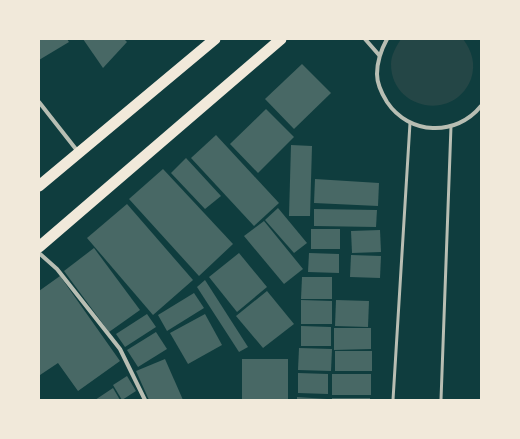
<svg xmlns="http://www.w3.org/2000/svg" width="520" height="439" viewBox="0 0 520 439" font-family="'IBM Plex Sans',sans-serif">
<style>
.green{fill:#244646}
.building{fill:#486865}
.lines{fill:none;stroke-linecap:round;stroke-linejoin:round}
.service{stroke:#b8beb3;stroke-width:3}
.minor{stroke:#b8beb3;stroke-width:4}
.trunk{stroke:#f1e9da;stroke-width:11}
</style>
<rect width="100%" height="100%" fill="#0f3d3e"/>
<path class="green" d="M401 39H463C472 51 476 64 471 79 454 122 391 110 391 64 391 55 396 47 401 39Z"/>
<g class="building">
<polygon points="39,39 67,39 69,42 39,60"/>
<polygon points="83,39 124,39 127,42 103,68"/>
<polygon points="302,64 331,93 294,129 265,99"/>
<polygon points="266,109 294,137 258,173 230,144"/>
<polygon points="216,135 279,203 254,226 191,158"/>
<polygon points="291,145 312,146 310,216 289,216"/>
<polygon points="186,158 221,196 205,209 171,173"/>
<polygon points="163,169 233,244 199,276 129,199"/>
<polygon points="315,179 379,183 378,206 314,203"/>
<polygon points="127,204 193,280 153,315 87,238"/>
<polygon points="278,208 307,243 294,253 265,220"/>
<polygon points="314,209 377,210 376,227 314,226"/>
<polygon points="264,221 303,269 284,284 244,236"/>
<rect x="311" y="229" width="29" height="20"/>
<polygon points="380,230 381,252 352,253 351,231"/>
<polygon points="94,248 140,310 109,332 64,271"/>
<polygon points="239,253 267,287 237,312 209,277"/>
<polygon points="309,253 339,254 339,273 308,272"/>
<polygon points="351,255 381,256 380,278 350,277"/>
<polygon points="60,276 120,361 78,391 58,363 40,375 39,375 39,291"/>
<polygon points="302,277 332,277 332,299 301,299"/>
<polygon points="205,280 248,347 239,352 197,287"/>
<polygon points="267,291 294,324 263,348 236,316"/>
<polygon points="194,293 204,308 167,331 158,315"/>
<polygon points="301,300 332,301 332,324 301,324"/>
<polygon points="336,300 369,301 368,327 335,326"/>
<polygon points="147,314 156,327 125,347 116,334"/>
<polygon points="205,314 222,345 188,364 170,333"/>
<polygon points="301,326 331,327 331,346 301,346"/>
<polygon points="334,328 371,328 371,349 334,350"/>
<polygon points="156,332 167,349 138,367 127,350"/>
<polygon points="299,348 332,349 331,371 298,370"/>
<rect x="335" y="351" width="37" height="20"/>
<polygon points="165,359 183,400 149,400 136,371"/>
<rect x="242" y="359" width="46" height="41"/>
<polygon points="298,373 328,374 328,394 298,393"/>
<rect x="332" y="374" width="39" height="21"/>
<polygon points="127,376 136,391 122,400 113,385"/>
<polygon points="113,388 120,400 95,400"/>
<polygon points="297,397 327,399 327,400 297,400"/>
<rect x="332" y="398" width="38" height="2"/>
</g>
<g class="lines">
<g class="service">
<polyline points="393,400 410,123"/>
<polyline points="441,400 451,126"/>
</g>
<g class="minor">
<polyline points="365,39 379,55"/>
<path d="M387 39C381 50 377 61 377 74 377 84 382 94 387 102 409 135 456 137 481 106"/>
<polyline points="39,102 79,153"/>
<polyline points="39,253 57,269 120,349 145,400"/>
</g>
<g class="trunk">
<polyline points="39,186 215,39"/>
<polyline points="39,247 281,39"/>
</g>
</g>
<rect width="520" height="439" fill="none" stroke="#f1e9da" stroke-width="80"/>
</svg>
